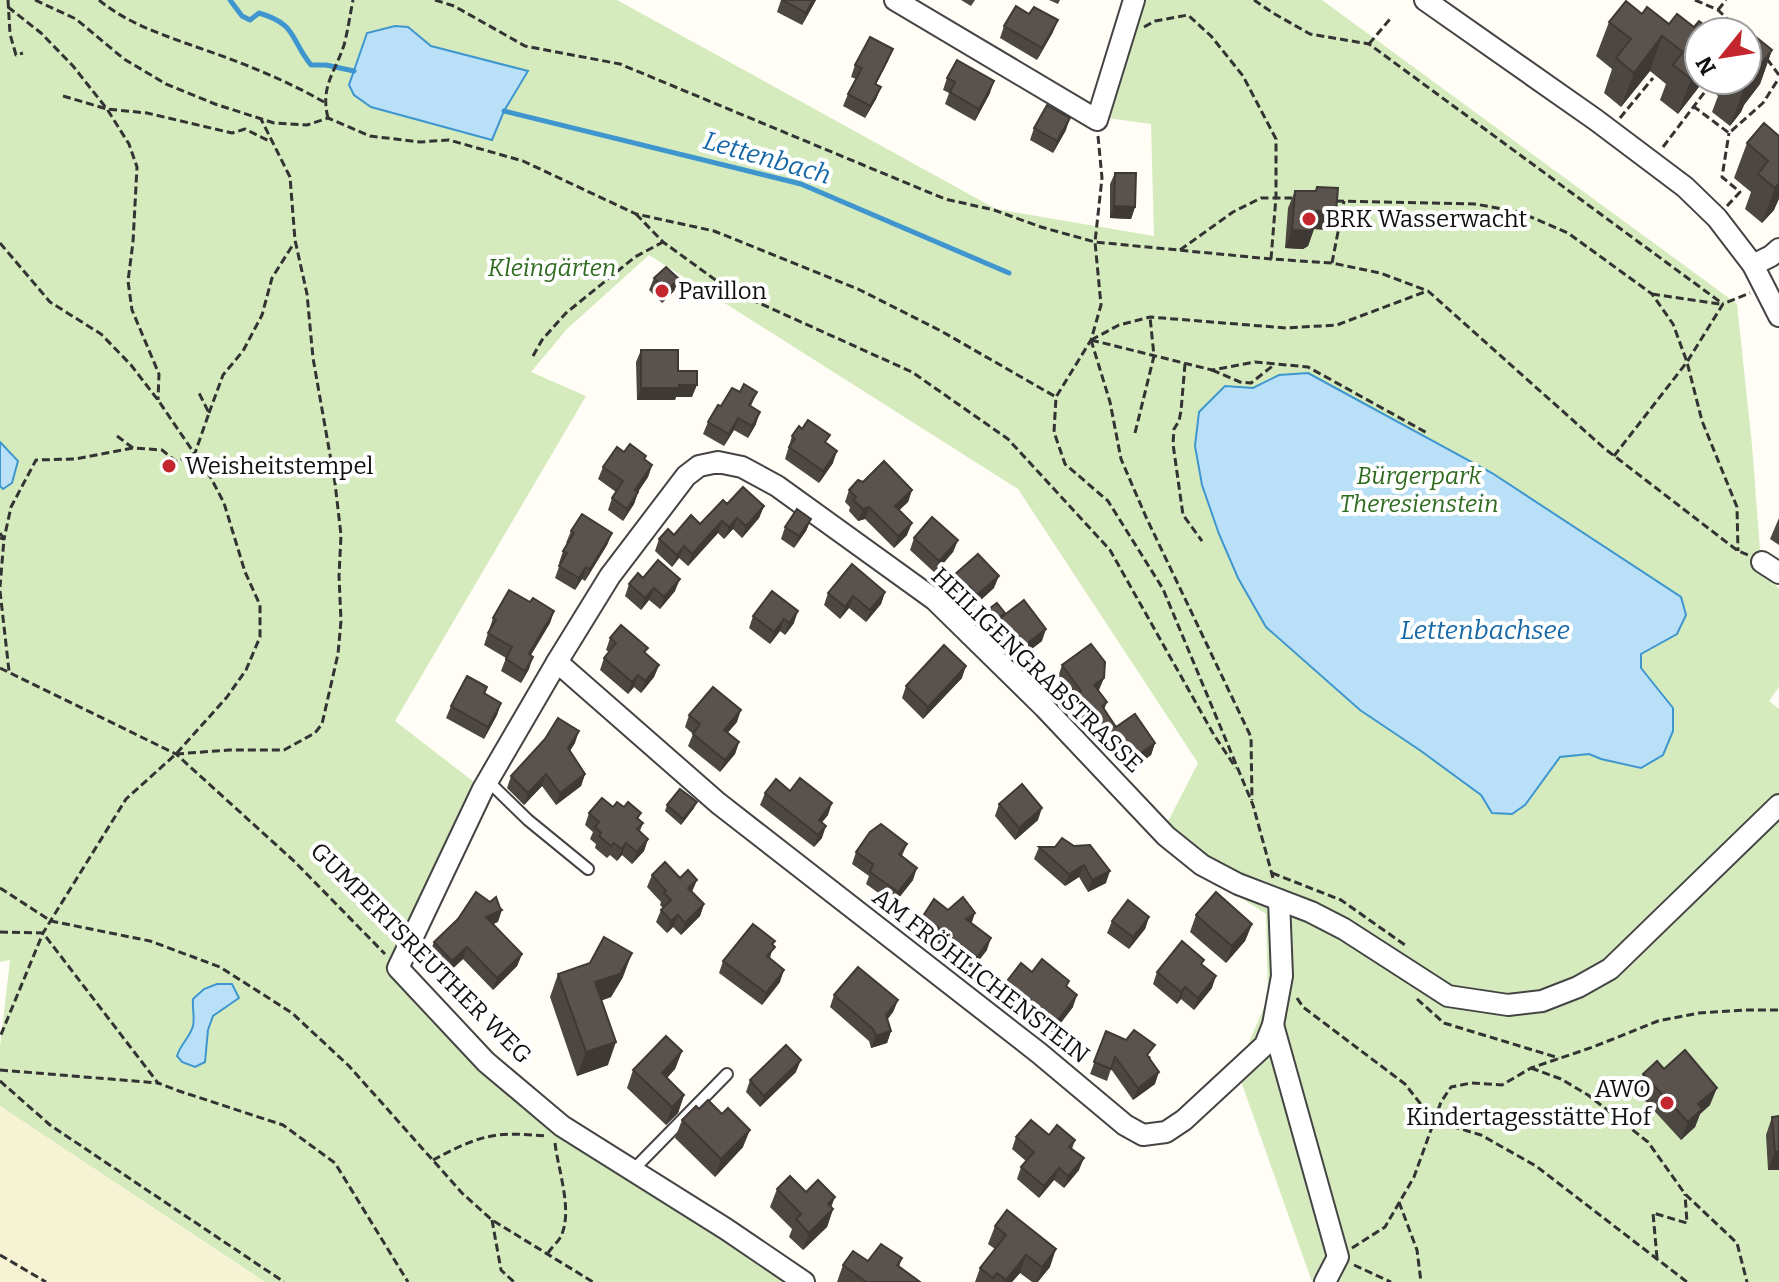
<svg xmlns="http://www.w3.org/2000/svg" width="1779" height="1282" viewBox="0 0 1779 1282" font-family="Bitter,serif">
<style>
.farmland{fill:#f6f3d4}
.green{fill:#d5ebbd}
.water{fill:#b9e0f7;stroke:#3f96cf;stroke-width:2}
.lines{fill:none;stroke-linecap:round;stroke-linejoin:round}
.stream{stroke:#3f96cf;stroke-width:5}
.lane-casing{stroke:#444;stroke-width:14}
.street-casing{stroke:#444;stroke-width:24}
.path{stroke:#333;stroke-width:3;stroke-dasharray:8 4;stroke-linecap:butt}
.lane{stroke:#fff;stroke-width:10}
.street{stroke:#fff;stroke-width:20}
.wall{fill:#4d4742}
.shaded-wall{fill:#3f3936}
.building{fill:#5a524d;stroke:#3f3936;stroke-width:2}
.poi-dot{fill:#c4262e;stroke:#fff;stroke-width:3}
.labels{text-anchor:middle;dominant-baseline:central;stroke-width:8;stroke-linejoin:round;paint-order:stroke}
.poi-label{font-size:24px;fill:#111;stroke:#fff;text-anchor:start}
.park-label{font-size:24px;font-style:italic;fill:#2f6b1f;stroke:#fff}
.street-label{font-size:24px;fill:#111;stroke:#fff}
.water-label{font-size:26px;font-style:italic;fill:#1768a6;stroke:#fff}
</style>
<rect width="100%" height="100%" fill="#fffdf5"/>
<polygon class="farmland" points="0,1106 246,1270 265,1282 0,1282"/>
<polygon class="green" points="0,0 617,0 996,209 1154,236 1151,124 1107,118 1145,0 1322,0 1737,304 1752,445 1762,576 1779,588 1779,687 1769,701 1779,709 1779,1282 1312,1282 1237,1070 1268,998 1266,914 1157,843 1198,763 1018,489 649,255 567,329 531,372 586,396 395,721 483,789 399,968 486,1062 804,1282 265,1282 0,1106 0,1047 10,960 0,962"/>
<g class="water">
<polygon points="395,26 408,27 431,46 528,71 504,111 492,140 371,107 354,95 349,85 367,33"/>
<polygon points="1308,373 1492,473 1681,597 1686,615 1677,634 1641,654 1641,668 1673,708 1673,731 1663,755 1641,768 1601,759 1589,754 1560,757 1525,805 1512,814 1492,813 1481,795 1421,751 1360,710 1266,627 1238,578 1219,534 1202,485 1195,446 1199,412 1225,386 1253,388 1279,375"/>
<polygon points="0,442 18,461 12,483 3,489 0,486"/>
<path d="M217 984H232L239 998 213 1016 208 1030 205 1062 195 1067 182 1062 177 1056C180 1045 190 1037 193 1026 195 1018 192 1007 193 999L204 989Z"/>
</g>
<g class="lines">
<g class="stream">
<path d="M230 0 242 16 250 20 259 13C297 24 290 39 311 65H326L354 71"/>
<polyline points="504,111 801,184 1009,273"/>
</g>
<defs>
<g id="lane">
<polyline points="488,781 528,820 588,869"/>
<polyline points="634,1169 727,1074"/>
</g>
<g id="street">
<polyline points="895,0 1097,120 1134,0"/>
<polyline points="1425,0 1596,120 1685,187 1717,218 1753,265 1779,316"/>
<polyline points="1753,265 1771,256 1779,249"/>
<polyline points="1762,562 1779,573"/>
<polyline points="557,662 718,803 1039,1053 1125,1125 1143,1135 1166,1132 1184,1120 1265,1045 1273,1025 1282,976 1279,900"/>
<polyline points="1273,1025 1338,1257 1325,1282"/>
<polyline points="804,1282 726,1229 562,1126 486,1062 398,968 483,789 557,662 610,576 686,476 699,466 718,462 742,467 777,486 935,600 1044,707 1166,836 1202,865 1238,884 1311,912 1344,929 1448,996 1508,1005 1542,1001 1578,987 1610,969 1779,805"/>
</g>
</defs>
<use href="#lane" class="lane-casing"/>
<use href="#street" class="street-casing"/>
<g class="path">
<polyline points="8,0 10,34 16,55 23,53"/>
<polyline points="35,0 76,19 124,59 166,84 215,104 274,123 307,125 328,118 370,136 420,142 449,140 523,161 636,214 714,231 858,289 941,331 1056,397"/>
<path d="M99 0C129 25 169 37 205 50 246 64 287 81 324 102"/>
<polyline points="435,0 454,6 525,46 620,64 945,199 994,210 1041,227 1095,242 1271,259 1332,263 1380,273 1428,291 1604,448 1738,551 1748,555"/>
<polyline points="1254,0 1273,13 1310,34 1369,44 1723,304"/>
<polyline points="1695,0 1718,10 1741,32"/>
<polyline points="8,7 41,33 73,66 107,109 129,144 137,167 133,242 128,281 132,310 159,374 158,400"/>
<polyline points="1718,10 1726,0"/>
<polyline points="1144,27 1155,21 1188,15 1211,36 1243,76 1276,139 1276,197 1271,259"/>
<polyline points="1369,44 1390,19"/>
<polyline points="1767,59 1779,75"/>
<polyline points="63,96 107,109 147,113 232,133 245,129 271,142"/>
<polyline points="1693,106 1729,133 1763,103 1779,78"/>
<path d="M328 118C320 86 335 73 344 45 348 30 350 15 353 0"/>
<polyline points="1620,118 1653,78"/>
<polyline points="1098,136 1102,178 1095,242 1101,305 1091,340 1056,397 1054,432 1065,464 1108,501 1163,589 1253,805 1273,878"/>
<polyline points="1663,147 1707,89"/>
<polyline points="1336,201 1475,204 1519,212 1568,233 1652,294 1673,324 1687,362 1702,421 1737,507 1738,551"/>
<polyline points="1727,206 1740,192 1722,177 1729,133"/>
<polyline points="636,214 663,242 728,289 912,372 1008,439 1110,550 1214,735 1236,768"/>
<polyline points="0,243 50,302 101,334 131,365 158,400 211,478 224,503 245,572 260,605 260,637 246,670 227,697 176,754 126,799 43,933 0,1037"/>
<polyline points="1180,250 1233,212 1261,198 1292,198"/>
<polyline points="1332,263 1344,201"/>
<polyline points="1652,294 1720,304"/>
<polyline points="1091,340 1110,402 1121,459 1146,517 1251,737 1252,800"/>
<polyline points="1091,340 1212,370 1255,362 1308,367 1429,434"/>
<polyline points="1091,340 1119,325 1150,317 1286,328 1337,325 1427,291"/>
<polyline points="533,356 542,340 566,313 635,257 663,242"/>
<polyline points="1185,364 1181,411 1179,421 1174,429 1173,444 1183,515 1202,541"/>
<polyline points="1212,370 1240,382 1251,383 1275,364"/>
<polyline points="209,413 223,375 243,351 262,315 272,278 294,243"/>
<polyline points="1135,433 1154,356 1150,317"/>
<polyline points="117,436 133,448 162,450 177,462"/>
<polyline points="1614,456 1687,362 1723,304 1750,293"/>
<polyline points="170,465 195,453 209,413 199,393"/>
<polyline points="0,533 4,539 0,587"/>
<polyline points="0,538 4,539 11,507 36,460 75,459 133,448"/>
<polyline points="0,591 9,671"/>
<polyline points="0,668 176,754 295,862 385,954"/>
<polyline points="176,754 229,750 284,750 315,733 322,724 338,654 341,621 339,576 341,535 335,483 313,358 307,294 295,240 290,177 261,119"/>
<polyline points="1272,873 1341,900 1405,945"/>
<polyline points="0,888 51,921 150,941 220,967 292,1013 349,1066 462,1193 492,1220 593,1282"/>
<polyline points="0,932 43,933 158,1083 179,1091 283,1125 335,1163 408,1282"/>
<polyline points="1297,998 1303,1007 1405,1084 1434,1121 1481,1135 1536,1166 1687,1282"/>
<polyline points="1417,999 1444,1023 1559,1058"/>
<polyline points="1531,1068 1561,1079 1588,1095 1648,1142 1685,1194 1737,1243 1747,1282"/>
<polyline points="0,1070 158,1083"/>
<polyline points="0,1081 50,1125 284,1282"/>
<path d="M433 1160C450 1151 469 1141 487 1137 506 1132 527 1135 547 1136"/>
<polyline points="1399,1202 1417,1250 1421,1282"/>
<polyline points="492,1220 501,1270 514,1282"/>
<polyline points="1352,1248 1385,1227 1414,1177 1441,1102 1451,1087 1471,1083 1502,1085 1531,1068 1593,1047 1658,1021 1699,1013 1745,1010 1779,1010"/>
<path d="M548 1253C551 1248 557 1243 560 1238 574 1213 558 1170 555 1143"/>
<polyline points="0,1255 46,1282"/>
<polyline points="1657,1258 1653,1213 1687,1223 1685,1194"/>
<polyline points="1354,1265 1391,1282"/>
</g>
<use href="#lane" class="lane"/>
<use href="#street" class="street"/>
</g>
<g class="wall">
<polygon points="781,0 816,0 802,25 777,12"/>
<polygon points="961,0 975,0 971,6"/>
<polygon points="1049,0 1060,0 1058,4"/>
<polygon points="1029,14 1053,32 1037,60 1000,38 1004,26"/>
<polygon points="1642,14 1669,24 1699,80 1747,80 1772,50 1760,84 1744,105 1741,112 1730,126 1712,112 1718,96 1702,83 1678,114 1660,100 1666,84 1650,71 1621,107 1604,93 1612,69 1596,56 1609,22"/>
<polygon points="888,61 876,84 881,87 876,99 865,118 843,106 848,94 856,79 851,77 855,65"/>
<polygon points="947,78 990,93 975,121 945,104 949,93 943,90"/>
<polygon points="1034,128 1066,130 1053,153 1030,140"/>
<polygon points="1779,136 1776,203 1774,210 1762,223 1745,209 1751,192 1734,178 1747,143"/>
<polygon points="1115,173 1135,207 1131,219 1110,218 1110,184"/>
<polygon points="1295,191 1336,212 1329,230 1314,229 1308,246 1303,249 1285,248 1288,208"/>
<polygon points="654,278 679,279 674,291 662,303 649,290"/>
<polygon points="641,350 678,371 692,397 676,397 675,400 637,400 636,362"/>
<polygon points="740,392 757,392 751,406 756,424 748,438 734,430 724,446 703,434 708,422 721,406"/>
<polygon points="792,436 833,463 819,483 785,459"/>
<polygon points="624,452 645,460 652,465 648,477 638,492 634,504 623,521 608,510 612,498 616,492 598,479 603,467"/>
<polygon points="863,482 912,490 908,502 899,510 907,535 894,548 865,519 858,521 849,511 850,507 845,502 849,490"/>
<polygon points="727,504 764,506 759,518 742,538 733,529 724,539 718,533 688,566 679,558 672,567 655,551 659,539 700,524"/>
<polygon points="1779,518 1779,545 1770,539"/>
<polygon points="811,519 806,531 794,548 781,539 785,527"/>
<polygon points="571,531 612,533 607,545 585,581 582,579 575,590 555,578 560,564 559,563 563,551 567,544 566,543"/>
<polygon points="914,538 958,540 953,552 935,573 910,550"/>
<polygon points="954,575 994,588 973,607 965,599 962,601 950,587"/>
<polygon points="629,584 675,591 660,609 649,600 641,610 625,596"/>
<polygon points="772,591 794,623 785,635 780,631 770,644 749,628 753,616"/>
<polygon points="885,592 881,604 866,622 849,608 840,619 824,605 828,593"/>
<polygon points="530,602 554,611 550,623 531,655 529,669 521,683 501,671 506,658 484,645 493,618"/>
<polygon points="985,612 1004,616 1042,641 1016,661 993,632 994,630 989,634 981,624"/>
<polygon points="610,638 646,654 659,665 654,677 641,693 634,687 628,694 600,670 604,658 609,652 606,650"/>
<polygon points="1062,665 1104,678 1098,690 1107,702 1104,710 1116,727 1155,743 1151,755 1126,773 1109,748 1105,751 1071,707 1074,699 1058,677"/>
<polygon points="962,678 923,719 902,698 906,686"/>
<polygon points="487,687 485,694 501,703 497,715 484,739 446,718 451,706"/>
<polygon points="689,715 737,722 728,732 739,742 735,754 720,772 688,746 693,734 685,727"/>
<polygon points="575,743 570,751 585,774 581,786 556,805 542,786 524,805 507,788 511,776"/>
<polygon points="790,791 828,815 822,822 822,838 814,847 760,805 765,793"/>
<polygon points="999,804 1038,820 1015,840 995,816"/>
<polygon points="667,805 694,808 681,825 665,811"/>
<polygon points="613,807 624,807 641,813 638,819 643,823 640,831 648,839 644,851 632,864 622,855 617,861 610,855 607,858 595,848 596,844 590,839 593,832 585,825 589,813"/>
<polygon points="1062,838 1106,883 1088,892 1079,877 1065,886 1034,859 1039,847 1055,847"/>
<polygon points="907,844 902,856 913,880 894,904 866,884 869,876 852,864 856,852"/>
<polygon points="652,875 692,892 704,904 700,916 681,935 673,927 667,933 656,922 661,910 663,908 660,905 661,902 647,887"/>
<polygon points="948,910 972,923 987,950 972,969 918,928 923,916"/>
<polygon points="1196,915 1252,924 1245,941 1226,963 1190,932"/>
<polygon points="1149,917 1145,929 1129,949 1107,933 1112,921"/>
<polygon points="498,922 493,924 522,954 517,966 493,990 463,959 448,973 429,954 434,942"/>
<polygon points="773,945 770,959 780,982 762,1005 719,973 723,961"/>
<polygon points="1203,965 1212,988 1194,1010 1181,999 1177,1004 1153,984 1157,972"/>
<polygon points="1032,972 1067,987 1073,1007 1053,1033 1002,993 1007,981"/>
<polygon points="558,974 623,977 611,997 602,1000 608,1065 577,1076 550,997"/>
<polygon points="834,995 898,1000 893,1012 887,1020 891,1031 887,1043 871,1048 869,1041 830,1007"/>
<polygon points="1106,1031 1151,1057 1150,1059 1155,1084 1133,1100 1111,1069 1107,1081 1090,1074"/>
<polygon points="682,1051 675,1069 667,1078 684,1095 678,1113 666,1125 627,1088 633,1070"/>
<polygon points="1664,1069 1710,1105 1700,1114 1695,1127 1681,1140 1637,1092 1643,1074"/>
<polygon points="796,1072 760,1107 746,1092 750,1080"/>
<polygon points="699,1109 722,1114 743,1147 715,1177 675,1138 682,1120"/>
<polygon points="1772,1117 1779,1170 1768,1170 1766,1135"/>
<polygon points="1049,1135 1075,1140 1072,1149 1079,1170 1064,1188 1054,1180 1039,1198 1017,1179 1021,1167 1026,1161 1012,1149 1016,1137"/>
<polygon points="777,1189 806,1192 833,1209 827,1227 803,1250 789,1237 792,1229 770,1207"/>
<polygon points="995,1226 1050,1267 1038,1282 1032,1282 1020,1273 1012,1282 975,1282 980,1268 995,1249 988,1244"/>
<polygon points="902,1258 899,1267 920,1282 837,1282 843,1265"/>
</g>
<g class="shaded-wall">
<polygon points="813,0 816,0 802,25 806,13"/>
<polygon points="1058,20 1053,32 1037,60 1042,48"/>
<polygon points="1662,36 1650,71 1621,107 1634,73"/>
<polygon points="893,49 888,61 870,96 875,84"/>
<polygon points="1772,50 1760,84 1744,105 1741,112 1730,126 1743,91 1752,76"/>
<polygon points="1699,68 1699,80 1703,80 1702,83 1678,114 1691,79"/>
<polygon points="994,81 990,93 975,121 979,109"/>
<polygon points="881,87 876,99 865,118 870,106"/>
<polygon points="1070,118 1066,130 1053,153 1057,141"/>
<polygon points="1779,183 1779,199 1774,210 1762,223 1775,188"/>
<polygon points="1114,206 1135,207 1131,219 1110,218"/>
<polygon points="1316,211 1336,212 1329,230 1314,229 1308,246 1303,249 1285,248 1292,230"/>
<polygon points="679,279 674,291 662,303 666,291"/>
<polygon points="679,385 697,385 692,397 676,397 675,400 637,400 641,388"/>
<polygon points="760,412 756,424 748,438 752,426"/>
<polygon points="738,418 734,430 724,446 729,434"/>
<polygon points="837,451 833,463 819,483 823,471"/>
<polygon points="652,465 648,477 631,502 635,490"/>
<polygon points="912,490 908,502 891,518 895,506"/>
<polygon points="638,492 634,504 623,521 627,509"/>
<polygon points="764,506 759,518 742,538 746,526"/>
<polygon points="869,507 865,519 858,521 863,509"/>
<polygon points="737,518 733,529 724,539 729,527"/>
<polygon points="811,519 806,531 794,548 799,536"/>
<polygon points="722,521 718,533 688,566 692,554"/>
<polygon points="912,523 907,535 894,548 898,536"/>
<polygon points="612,533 607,545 585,581 590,569"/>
<polygon points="958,540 953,552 935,573 939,561"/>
<polygon points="684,546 679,558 672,567 677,555"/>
<polygon points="586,567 582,579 575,590 579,578"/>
<polygon points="999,576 994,588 973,607 977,595"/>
<polygon points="680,579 675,591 660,609 664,597"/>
<polygon points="970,587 965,599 962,601 966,590"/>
<polygon points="654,588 649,600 641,610 645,598"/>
<polygon points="885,592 881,604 866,622 870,610"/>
<polygon points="853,596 849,608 840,619 845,607"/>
<polygon points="554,611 550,623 524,666 529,654"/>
<polygon points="798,611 794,623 785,635 789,623"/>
<polygon points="1005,613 1001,624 998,620 994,630 989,634 993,622"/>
<polygon points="784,619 780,631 770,644 774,632"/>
<polygon points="1046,629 1042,641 1016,661 1020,649"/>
<polygon points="533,657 529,669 521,683 525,671"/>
<polygon points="659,665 654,677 641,693 645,681"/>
<polygon points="966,666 962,678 923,719 928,707"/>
<polygon points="638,675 634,687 628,694 632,682"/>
<polygon points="1104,678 1099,690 1090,697 1094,685"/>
<polygon points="501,703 497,715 484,739 488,727"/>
<polygon points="741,710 737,722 720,742 724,730"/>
<polygon points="579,731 575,743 563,760 568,748"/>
<polygon points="1113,736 1109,748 1105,751 1109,739"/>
<polygon points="739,742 735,754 720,772 725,760"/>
<polygon points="1155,743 1151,755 1126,773 1130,761"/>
<polygon points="546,774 542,786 524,805 528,793"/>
<polygon points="585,774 581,786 556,805 560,793"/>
<polygon points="697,802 694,808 681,825 683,819"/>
<polygon points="832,803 828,815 814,832 819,820"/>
<polygon points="1042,808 1038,820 1015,840 1019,828"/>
<polygon points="826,826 822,838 814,847 818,835"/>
<polygon points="648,839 644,851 632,864 637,852"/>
<polygon points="626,843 622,855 617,861 622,849"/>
<polygon points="1084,865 1079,877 1065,886 1069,874"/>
<polygon points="917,868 913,880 894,904 898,892"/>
<polygon points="1110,871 1106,883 1088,892 1092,880"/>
<polygon points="697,880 692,892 688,888"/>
<polygon points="704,904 700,916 681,935 685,923"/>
<polygon points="502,910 498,922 482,929 486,917"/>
<polygon points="975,913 971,925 966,919"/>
<polygon points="678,915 673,927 667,933 671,921"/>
<polygon points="1149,917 1145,929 1129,949 1133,937"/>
<polygon points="1252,924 1245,941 1226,963 1232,946"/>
<polygon points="991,938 987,950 972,969 977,957"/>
<polygon points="467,947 463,959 448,973 452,961"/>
<polygon points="632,953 623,977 611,997 587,1006 595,982"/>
<polygon points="522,954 517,966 493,990 497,978"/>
<polygon points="784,970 780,982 762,1005 766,993"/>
<polygon points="1216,976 1212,988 1194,1010 1198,998"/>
<polygon points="1185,987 1181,999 1177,1004 1181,992"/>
<polygon points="1077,995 1073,1007 1053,1033 1057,1021"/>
<polygon points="898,1000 893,1012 881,1027 886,1015"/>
<polygon points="891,1031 887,1043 871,1048 876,1036"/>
<polygon points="616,1042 608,1065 577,1076 586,1052"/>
<polygon points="682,1051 675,1069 655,1091 662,1073"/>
<polygon points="801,1060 796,1072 760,1107 764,1096"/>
<polygon points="1159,1072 1155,1084 1133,1100 1138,1088"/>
<polygon points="1717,1088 1710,1105 1700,1114 1695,1127 1681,1140 1688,1122 1698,1104"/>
<polygon points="684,1095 678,1113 666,1125 672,1107"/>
<polygon points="750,1130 743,1147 715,1177 721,1159"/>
<polygon points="1775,1152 1779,1152 1779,1170 1768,1170"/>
<polygon points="1084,1158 1079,1170 1064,1188 1068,1176"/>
<polygon points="1059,1168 1054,1180 1039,1198 1044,1186"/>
<polygon points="835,1197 829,1213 833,1209 827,1227 803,1250 809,1233 828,1204"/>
<polygon points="1056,1249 1050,1267 1037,1282 1042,1267"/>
<polygon points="1026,1255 1020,1273 1012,1282 1006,1282"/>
</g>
<g class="building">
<polygon points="782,0 813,0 806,13"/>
<polygon points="1626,1 1642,14 1647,7 1669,24 1677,14 1694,27 1699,21 1714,32 1699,32 1699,68 1691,79 1673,65 1683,52 1662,36 1634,73 1616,58 1631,39 1609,22"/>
<polygon points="1016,6 1029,14 1034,7 1058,20 1042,48 1004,26"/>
<polygon points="1729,26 1737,32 1725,32"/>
<polygon points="1751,33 1772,50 1752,76 1754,77 1743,91 1729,80 1747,80 1747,38"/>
<polygon points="870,37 893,49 875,84 881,87 870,106 848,94 862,68 855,65"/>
<polygon points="957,60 994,81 979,109 950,92 955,82 947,78"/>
<polygon points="1047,105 1070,118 1057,141 1034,128"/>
<polygon points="1764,123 1779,136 1779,183 1775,188 1758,174 1768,161 1747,143"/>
<polygon points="1115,173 1136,173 1135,207 1114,206"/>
<polygon points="1317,187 1338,188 1336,212 1316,211 1314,228 1310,231 1292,230 1295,191 1316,191"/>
<polygon points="666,267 679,279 666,291 654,278"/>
<polygon points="641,350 678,350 678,371 697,371 697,385 679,385 679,388 641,388"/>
<polygon points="744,384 757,392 749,405 760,412 752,426 738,418 729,434 708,422 718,405 721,406 732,388 740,392"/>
<polygon points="808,420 830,435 825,442 837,451 823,471 789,447 795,439 792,436 799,426 802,429"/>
<polygon points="630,444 646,456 644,459 652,465 635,490 638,492 627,509 612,498 623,481 603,467 617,447 624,452"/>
<polygon points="884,461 912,490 895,506 912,523 898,536 869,507 863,509 853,500 856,497 849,490 858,480 863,482"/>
<polygon points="743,487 764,506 746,526 737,518 729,527 722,521 692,554 684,546 677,555 659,539 668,529 674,535 691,515 700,524 723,500 727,504"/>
<polygon points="797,509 811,519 799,536 785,527"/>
<polygon points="582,514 612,533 590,569 586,567 579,578 559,566 567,553 563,551 574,533 571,531"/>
<polygon points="932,517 958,540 939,561 914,538"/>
<polygon points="978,554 999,576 977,595 970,587 966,590 954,575"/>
<polygon points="658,560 680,579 664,597 654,588 645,598 629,584 638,573 643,578"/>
<polygon points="852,564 885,592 870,610 853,596 845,607 828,593"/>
<polygon points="509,590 530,602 533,598 554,611 529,654 533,657 525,671 506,659 512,647 488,633 496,620 493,618"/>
<polygon points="772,591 798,611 789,623 784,619 774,632 753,616"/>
<polygon points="1024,600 1046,629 1020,649 998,620"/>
<polygon points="997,603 1005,613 993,622 985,612"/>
<polygon points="621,625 648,648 644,652 659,665 645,681 638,675 632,682 604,658 616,643 610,638"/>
<polygon points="1091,644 1105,662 1104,678 1094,685 1107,702 1102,706 1116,727 1135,714 1155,743 1130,761 1113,736 1109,739 1076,695 1081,691 1062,665"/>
<polygon points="944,645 966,666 928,707 906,686"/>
<polygon points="467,676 487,687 484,693 501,703 488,727 451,706"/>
<polygon points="713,687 741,710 724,730 739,742 725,760 693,734 700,724 689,715"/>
<polygon points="558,718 579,731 568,748 585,774 560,793 546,774 528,793 511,776 545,739"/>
<polygon points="800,778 832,803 819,820 826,826 818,835 765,793 776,779 790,791"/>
<polygon points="1022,784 1042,808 1019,828 999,804"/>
<polygon points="680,789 697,802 683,819 667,805"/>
<polygon points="602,798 613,807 617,802 624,807 628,802 641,813 637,818 643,823 637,829 648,839 637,852 626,843 622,849 614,843 611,846 599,836 601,833 595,827 599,822 589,813"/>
<polygon points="881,824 907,844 899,854 917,868 898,892 870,872 873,864 856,852 870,832"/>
<polygon points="1062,838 1074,846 1090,845 1110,871 1092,880 1084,865 1069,874 1039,847 1055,847"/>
<polygon points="665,862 680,878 688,870 697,880 688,888 704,904 685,923 678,915 671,921 661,910 671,900 664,893 666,891 652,875"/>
<polygon points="476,892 490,902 496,897 500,908 502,910 486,917 522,954 497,978 467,947 452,961 434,942 458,919"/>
<polygon points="1216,892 1252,924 1232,946 1196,915"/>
<polygon points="963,897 975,913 966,919 991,938 977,957 923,916 934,899 948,910"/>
<polygon points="1128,900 1149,917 1133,937 1112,921"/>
<polygon points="753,924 775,941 772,944 775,947 767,956 784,970 766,993 723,961"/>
<polygon points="604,937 632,953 620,974 595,982 616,1042 586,1052 558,974 590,963"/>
<polygon points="1182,941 1204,960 1201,964 1216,976 1198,998 1185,987 1181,992 1157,972"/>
<polygon points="1042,959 1069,981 1066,986 1077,995 1057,1021 1007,981 1021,963 1032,972"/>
<polygon points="858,967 898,1000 886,1015 891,1031 876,1036 873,1029 834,995"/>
<polygon points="1134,1030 1155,1045 1147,1055 1159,1072 1138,1088 1115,1057 1111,1069 1094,1062 1106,1031 1126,1040"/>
<polygon points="666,1036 682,1051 662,1073 684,1095 672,1107 633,1070"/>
<polygon points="786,1045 801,1060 764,1096 750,1080"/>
<polygon points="1685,1050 1717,1088 1698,1104 1702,1109 1688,1122 1643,1074 1657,1061 1664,1069"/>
<polygon points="708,1100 722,1114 728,1108 750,1130 721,1159 682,1120 696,1106 699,1109"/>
<polygon points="1779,1116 1779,1152 1775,1152 1772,1117"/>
<polygon points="1031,1120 1049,1135 1057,1125 1075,1140 1069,1147 1084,1158 1068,1176 1059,1168 1044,1186 1021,1167 1034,1152 1016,1137"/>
<polygon points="790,1176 806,1192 818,1180 835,1197 828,1204 833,1209 809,1233 796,1219 801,1214 777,1189"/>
<polygon points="1007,1210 1056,1249 1042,1267 1026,1255 1006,1280 997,1273 993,1278 980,1268 1006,1235 995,1226"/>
<polygon points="881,1244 902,1258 897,1265 920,1282 866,1282 843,1265 853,1251 868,1261"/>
</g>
<g class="poi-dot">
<circle cx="1309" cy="219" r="8"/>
<circle cx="662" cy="291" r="8"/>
<circle cx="169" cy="466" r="8"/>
<circle cx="1667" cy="1103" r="8"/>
</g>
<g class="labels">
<g class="poi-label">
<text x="1325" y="219">BRK Wasserwacht</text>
<text x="678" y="291">Pavillon</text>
<text x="185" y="466">Weisheitstempel</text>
<text x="1651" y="1089" text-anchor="end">AWO<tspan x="1651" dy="28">Kindertagesstätte Hof</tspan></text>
</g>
<g class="park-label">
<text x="552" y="268">Kleingärten</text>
<text x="1419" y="476">Bürgerpark<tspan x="1419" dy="28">Theresienstein</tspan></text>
</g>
<g class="street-label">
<text transform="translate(1037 670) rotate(44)">HEILIGENGRABSTRASSE</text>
<text transform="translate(421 953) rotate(45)">GUMPERTSREUTHER WEG</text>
<text transform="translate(981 976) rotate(38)">AM FRÖHLICHENSTEIN</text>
</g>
<g class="water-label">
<text transform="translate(767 158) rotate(16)">Lettenbach</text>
<text x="1485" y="630">Lettenbachsee</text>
</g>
</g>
<g transform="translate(1723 56) rotate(240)"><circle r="38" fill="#ffffff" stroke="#a0a0a0" stroke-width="2"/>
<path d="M0-6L14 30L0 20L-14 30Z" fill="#c4262e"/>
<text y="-12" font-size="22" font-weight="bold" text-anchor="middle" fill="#111111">N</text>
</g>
</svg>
